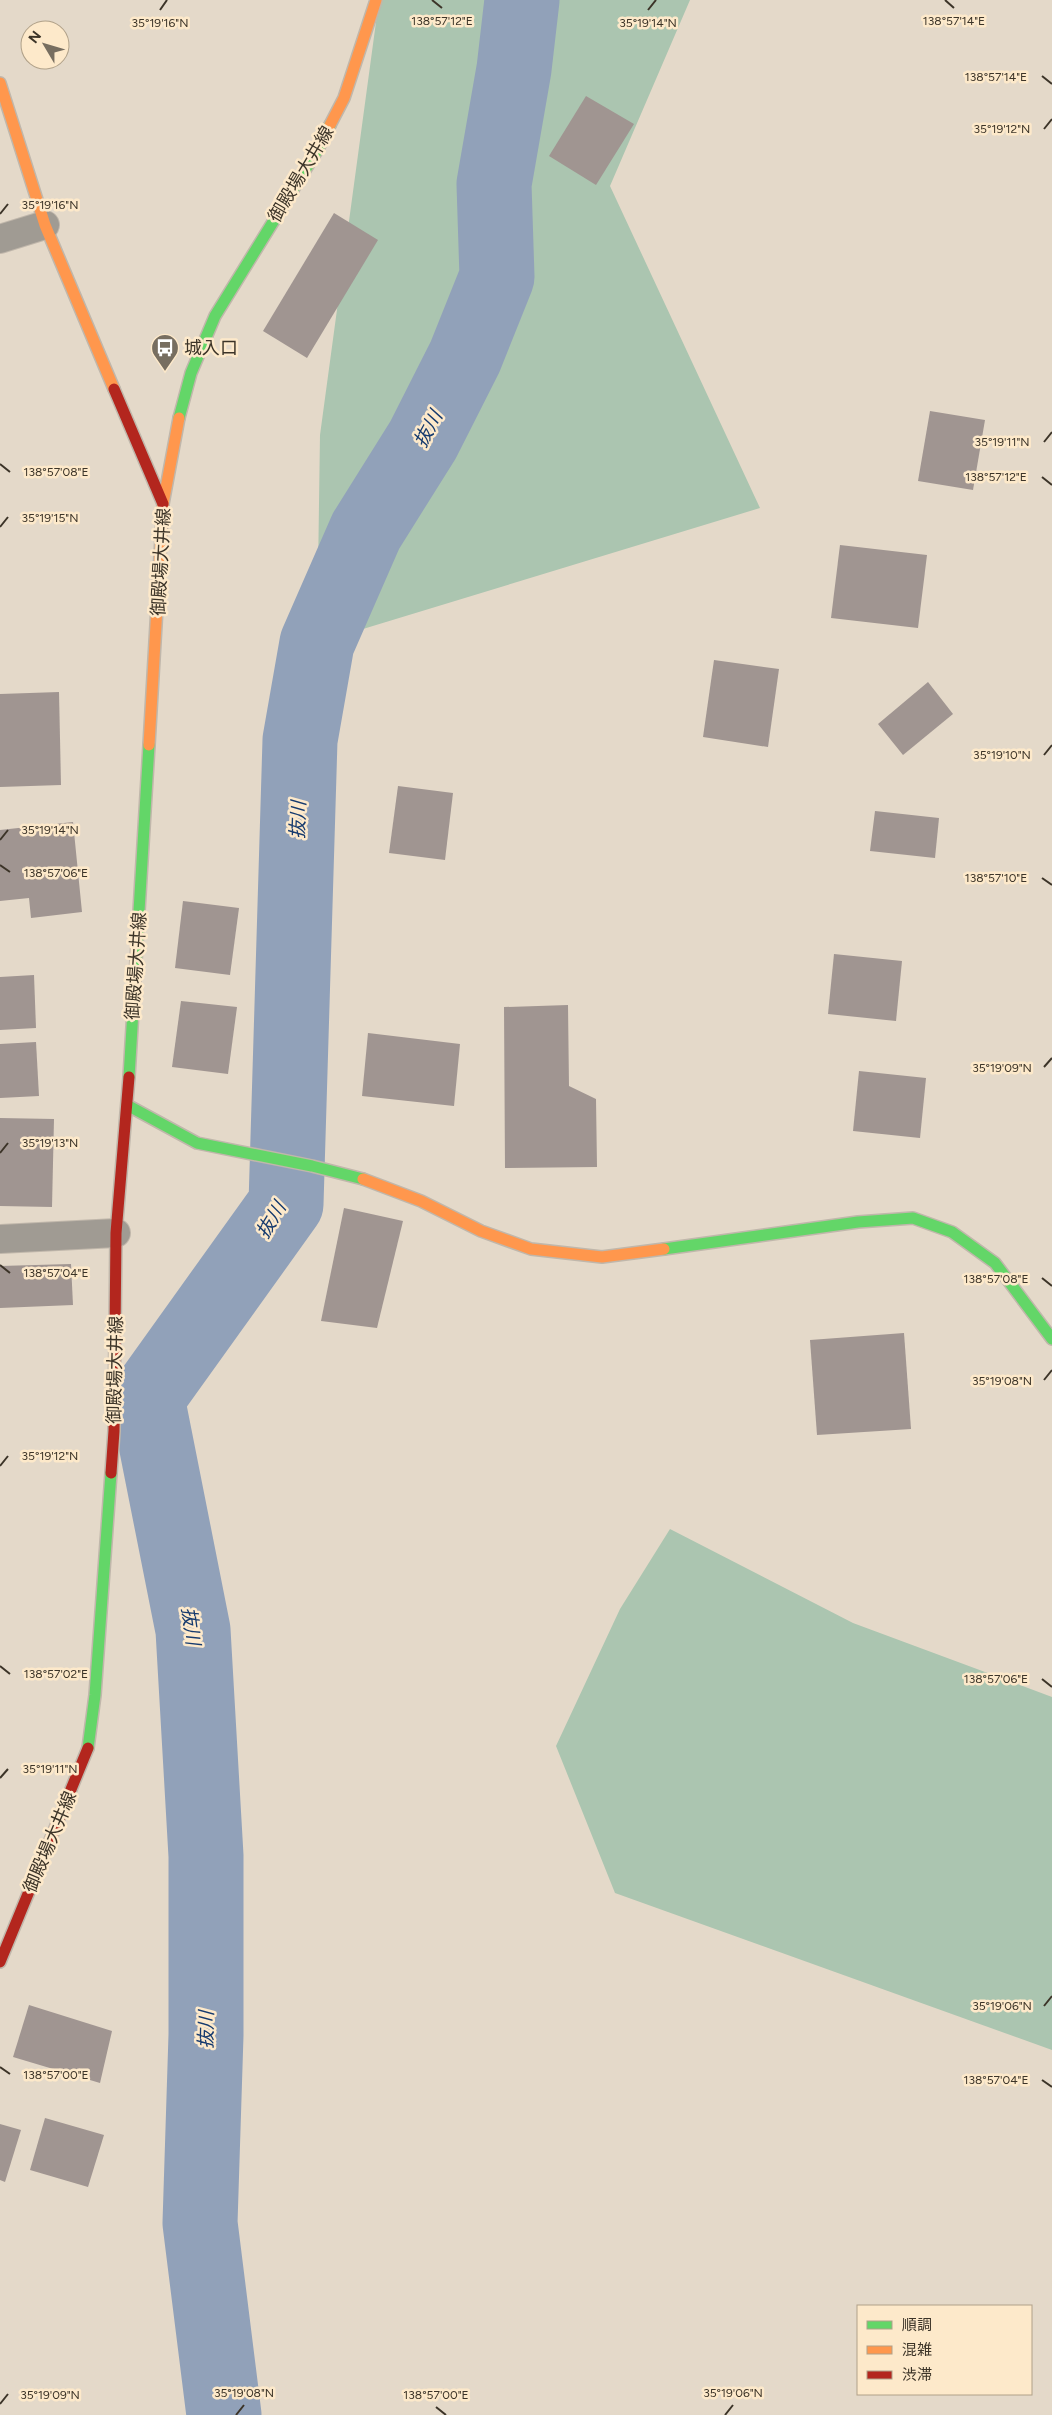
<svg xmlns="http://www.w3.org/2000/svg" width="1052" height="2415" viewBox="0 0 1052 2415" font-family="Figtree,'Noto Sans JP',sans-serif">
<style>
.forest{fill:#abc5b0}
.lines{fill:none;stroke-linecap:round;stroke-linejoin:round}
.river{stroke:#91a1b9;stroke-width:75}
.building{fill:#a09591}
.street-casing{stroke:#c0b7ab;stroke-width:30}
.fast-casing{stroke:#c0b7ab;stroke-width:14}
.slow-casing{stroke:#c0b7ab;stroke-width:14}
.jam-casing{stroke:#c0b7ab;stroke-width:14}
.street{stroke:#a09b93;stroke-width:28}
.fast{stroke:#63d668;stroke-width:11}
.slow{stroke:#ff974d;stroke-width:11}
.jam{stroke:#b3261e;stroke-width:11}
.ticks{fill:none;stroke:#3c3428;stroke-width:2}
.labels{text-anchor:middle;dominant-baseline:central;stroke-width:5;stroke-linejoin:round;paint-order:stroke}
.street-label{font-size:18px;fill:#3c3428;stroke:#fde9ca}
.poi-label{font-size:18px;fill:#3c3428;stroke:#fde9ca;text-anchor:start}
.water-label{font-size:19px;font-style:italic;fill:#153a6e;stroke:#fde9ca}
.ticks-label{font-size:12px;text-anchor:middle;fill:#3c3428;stroke:#fde9ca;stroke-width:5;stroke-linejoin:round;paint-order:stroke}
</style>
<rect width="100%" height="100%" fill="#e4d9c9"/>
<g class="forest">
<polygon points="379,0 690,0 610,186 760,508 317,643 320,435"/>
<polygon points="670,1529 853,1623 1052,1697 1052,2050 615,1893 556,1746 620,1609"/>
</g>
<g class="lines">
<polyline class="river" points="224,2415 200,2223 206,2035 206,1856 193,1630 147,1398 286,1204 300,740 317,643 366,531 423,440 465,357 497,277 494,184 514,69 522,0"/>
</g>
<g class="building">
<polygon points="586,96 634,124 596,185 549,156"/>
<polygon points="334,213 378,240 307,358 263,331"/>
<polygon points="930,411 985,420 973,490 918,481"/>
<polygon points="840,545 927,555 918,628 831,618"/>
<polygon points="714,660 779,669 768,747 703,737"/>
<polygon points="928,682 953,714 903,755 878,724"/>
<polygon points="59,692 61,785 0,787 0,694"/>
<polygon points="398,786 453,793 445,860 389,853"/>
<polygon points="875,811 939,818 935,858 870,851"/>
<polygon points="73,822 82,912 31,918 29,898 0,901 0,830"/>
<polygon points="183,901 239,908 230,975 175,968"/>
<polygon points="834,954 902,961 896,1021 828,1014"/>
<polygon points="34,975 36,1028 0,1030 0,977"/>
<polygon points="181,1001 237,1007 228,1074 172,1067"/>
<polygon points="568,1005 569,1086 596,1099 597,1167 505,1168 504,1007"/>
<polygon points="368,1033 460,1044 454,1106 362,1096"/>
<polygon points="36,1042 39,1096 0,1098 0,1044"/>
<polygon points="859,1071 926,1078 920,1138 853,1131"/>
<polygon points="0,1118 54,1119 52,1207 0,1206"/>
<polygon points="344,1208 403,1221 377,1328 321,1321"/>
<polygon points="71,1264 73,1305 0,1308 0,1266"/>
<polygon points="904,1333 911,1429 817,1435 810,1340"/>
<polygon points="29,2005 112,2031 100,2083 13,2057"/>
<polygon points="45,2118 104,2135 88,2187 30,2170"/>
<polygon points="0,2124 21,2130 5,2182 0,2180"/>
</g>
<g class="lines">
<defs>
<g id="street">
<polyline points="0,239 45,225"/>
<polyline points="0,1239 116,1233"/>
</g>
<g id="fast">
<polyline points="179,418 191,373 215,316 318,149 330,125"/>
<polyline points="129,1077 149,745"/>
<polyline points="127,1105 197,1143 312,1166 363,1179"/>
<polyline points="664,1249 858,1222 913,1218 952,1232 995,1263 1052,1339"/>
<polyline points="88,1748 95,1695 111,1473"/>
</g>
<g id="slow">
<polyline points="0,83 45,225 114,389"/>
<polyline points="330,125 344,98 376,0"/>
<polyline points="149,745 163,504 179,418"/>
<polyline points="363,1179 421,1201 481,1231 531,1249 602,1257 664,1249"/>
</g>
<g id="jam">
<polyline points="114,389 163,504"/>
<polyline points="111,1473 114,1431 116,1233 129,1077"/>
<polyline points="0,1962 88,1748"/>
</g>
</defs>
<use href="#street" class="street-casing"/>
<use href="#fast" class="fast-casing"/>
<use href="#slow" class="slow-casing"/>
<use href="#jam" class="jam-casing"/>
<use href="#street" class="street"/>
<use href="#fast" class="fast"/>
<use href="#slow" class="slow"/>
<use href="#jam" class="jam"/>
</g>
<path class="ticks" d="M432 0 442 8M945 0 954 8M160 10 167 0M648 10 656 0M1042 76 1052 84M1044 129 1052 119M0 214 8 204M1044 442 1052 432M0 464 10 472M1042 477 1052 485M0 527 8 517M1044 755 1052 745M0 840 8 830M0 865 10 872M1042 878 1052 885M1044 1067 1052 1058M0 1153 8 1143M0 1265 10 1273M1042 1278 1052 1286M1044 1380 1052 1370M0 1466 8 1456M0 1666 10 1674M1042 1679 1052 1687M0 1778 8 1769M1044 2006 1052 1996M0 2067 10 2074M1042 2080 1052 2087M0 2404 8 2394M436 2407 446 2415M236 2415 244 2405M725 2415 733 2405"/>
<defs>
<symbol id="bus-pin" viewBox="-11 -11 22 30"><path d="M0 17L-7.5 6A9.5 9.5 0 1 1 7.5 6Z" fill="#776e60" stroke="#fde9ca"/><path d="M-5-6H5V4H4V6H2V4H-2V6H-4V4H-5ZM-3.5-4V0h7V-4ZM-3.5 1.2v1.5H-2V1.2ZM2 1.2v1.5H3.5V1.2Z" fill="#fff"/></symbol>
</defs>
<g fill-rule="evenodd">
<use href="#bus-pin" x="149" y="332" width="32" height="43"/>
</g>
<g class="labels">
<g class="street-label">
<text transform="translate(301 174) rotate(-59)">御殿場大井線</text>
<text transform="translate(161 562) rotate(-87)">御殿場大井線</text>
<text transform="translate(136 966) rotate(-86)">御殿場大井線</text>
<text transform="translate(115 1370) rotate(-89)">御殿場大井線</text>
<text transform="translate(50 1842) rotate(-67)">御殿場大井線</text>
</g>
<g class="poi-label">
<text x="184" y="348">城入口</text>
</g>
<g class="water-label">
<text transform="translate(428 429) rotate(-62)">抜川</text>
<text transform="translate(298 820) rotate(-88)">抜川</text>
<text transform="translate(271 1220) rotate(-59)">抜川</text>
<text transform="translate(191 1626) rotate(82)">抜川</text>
<text transform="translate(206 2030) rotate(-89)">抜川</text>
</g>
</g>
<g class="ticks-label">
<text x="442" y="25">138°57'12"E</text>
<text x="954" y="25">138°57'14"E</text>
<text x="160" y="27">35°19'16"N</text>
<text x="648" y="27">35°19'14"N</text>
<text x="996" y="81">138°57'14"E</text>
<text x="1002" y="133">35°19'12"N</text>
<text x="50" y="209">35°19'16"N</text>
<text x="1002" y="446">35°19'11"N</text>
<text x="56" y="476">138°57'08"E</text>
<text x="996" y="481">138°57'12"E</text>
<text x="50" y="522">35°19'15"N</text>
<text x="1002" y="759">35°19'10"N</text>
<text x="50" y="834">35°19'14"N</text>
<text x="56" y="877">138°57'06"E</text>
<text x="996" y="882">138°57'10"E</text>
<text x="1002" y="1072">35°19'09"N</text>
<text x="50" y="1147">35°19'13"N</text>
<text x="56" y="1277">138°57'04"E</text>
<text x="996" y="1283">138°57'08"E</text>
<text x="1002" y="1385">35°19'08"N</text>
<text x="50" y="1460">35°19'12"N</text>
<text x="56" y="1678">138°57'02"E</text>
<text x="996" y="1683">138°57'06"E</text>
<text x="50" y="1773">35°19'11"N</text>
<text x="1002" y="2010">35°19'06"N</text>
<text x="56" y="2079">138°57'00"E</text>
<text x="996" y="2084">138°57'04"E</text>
<text x="244" y="2397">35°19'08"N</text>
<text x="733" y="2397">35°19'06"N</text>
<text x="50" y="2399">35°19'09"N</text>
<text x="436" y="2399">138°57'00"E</text>
</g>
<rect x="857" y="2305" width="175" height="90" fill="#fde9ca" stroke="#b0a189"/>
<rect x="867" y="2321" width="25" height="8" fill="#63d668" stroke="#b0a189"/>
<text x="902" y="2330" font-size="15" fill="#3c3428">順調</text>
<rect x="867" y="2346" width="25" height="8" fill="#ff974d" stroke="#b0a189"/>
<text x="902" y="2355" font-size="15" fill="#3c3428">混雑</text>
<rect x="867" y="2371" width="25" height="8" fill="#b3261e" stroke="#b0a189"/>
<text x="902" y="2380" font-size="15" fill="#3c3428">渋滞</text>
<g transform="translate(45 45) rotate(308)"><circle r="24" fill="#fde9ca" stroke="#b0a189"/>
<path d="M0-4L9 19L0 12L-9 19Z" fill="#776e60"/>
<text y="-8" font-size="14" font-weight="bold" text-anchor="middle" fill="#3c3428">N</text>
</g>
</svg>
